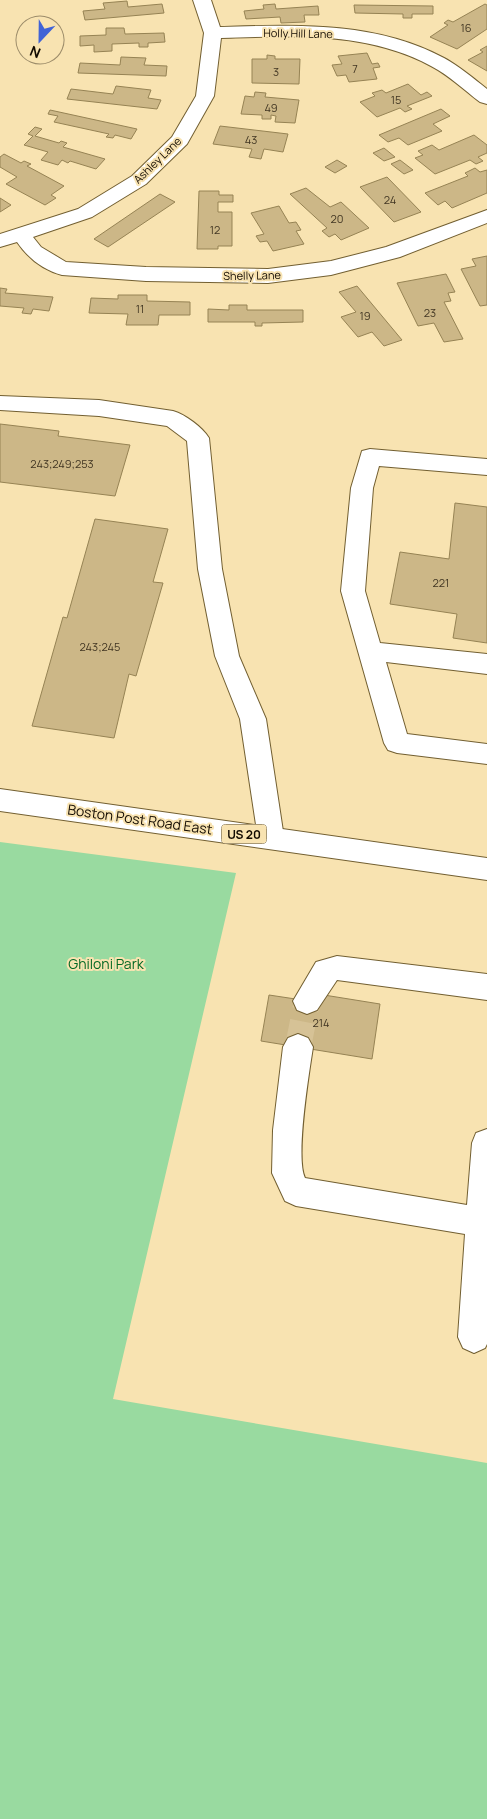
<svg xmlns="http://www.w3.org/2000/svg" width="487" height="1819" viewBox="0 0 487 1819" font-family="Manrope,sans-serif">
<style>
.green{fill:#99daa0}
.building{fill:#ccb787;stroke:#968354}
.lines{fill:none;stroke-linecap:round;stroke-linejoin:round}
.minor-tunnel{stroke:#d6c296;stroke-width:26;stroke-dasharray:26 12;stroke-linecap:butt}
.minor-casing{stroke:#725f31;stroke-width:2}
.major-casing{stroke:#725f31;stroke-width:2}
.minor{fill:#fff;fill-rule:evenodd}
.major{fill:#fff;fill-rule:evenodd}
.labels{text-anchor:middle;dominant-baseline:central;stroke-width:4;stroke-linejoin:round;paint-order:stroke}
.number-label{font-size:11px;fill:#403522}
.far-street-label{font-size:11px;fill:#120a00;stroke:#f8e3b1}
.shield{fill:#f8e3b1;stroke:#574b35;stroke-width:1}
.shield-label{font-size:12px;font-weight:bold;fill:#120a00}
.street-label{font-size:14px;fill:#120a00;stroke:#f8e3b1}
.park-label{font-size:14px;fill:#026824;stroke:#f8e3b1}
</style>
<rect width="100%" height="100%" fill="#f8e3b1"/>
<polygon class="green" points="0,842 236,873 113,1399 487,1463 487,1819 0,1819"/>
<g class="building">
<polygon points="127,1 128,7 162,4 164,13 85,20 83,11 105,9 103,3"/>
<polygon points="275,4 276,9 318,6 319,15 304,15 305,22 281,23 280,17 246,19 244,11 264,9 263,5"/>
<polygon points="485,4 487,5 487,29 457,49 430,37 448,25 444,23 448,20 453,22"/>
<polygon points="354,5 433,6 433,14 412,14 412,18 403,18 403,14 355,13"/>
<polygon points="106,28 124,28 125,34 164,33 165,42 148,43 148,47 139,47 139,43 112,44 112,51 94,52 94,45 80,46 80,36 106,35"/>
<polygon points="487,46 487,71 468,60 483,52 480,50"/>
<polygon points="367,53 372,64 378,63 380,67 373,68 377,79 349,82 346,75 337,76 332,65 342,64 338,56"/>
<polygon points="267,55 275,56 275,59 300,59 299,84 252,83 252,59 267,59"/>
<polygon points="121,57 146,58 144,65 167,66 166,76 78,73 80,63 120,65"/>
<polygon points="408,84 421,95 427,92 432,96 407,106 412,109 405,112 400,108 377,117 360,102 375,96 372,93 382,90 386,93"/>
<polygon points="116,86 151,90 148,98 161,100 157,109 67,99 71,89 113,94"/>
<polygon points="255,92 266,93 265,97 299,100 295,123 275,122 276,116 271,115 271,119 262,119 262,115 241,114 245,96 254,97"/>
<polygon points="441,109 450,116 433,124 442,131 408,145 399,138 388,142 379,135"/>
<polygon points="50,110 137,129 131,139 115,135 113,138 106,137 109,134 54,122 58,116 48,114"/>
<polygon points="220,126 288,134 283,152 264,149 261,159 249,157 252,149 213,144"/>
<polygon points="35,127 42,129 35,136 59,143 61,141 67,143 63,147 105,159 96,169 70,161 68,163 62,160 58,165 41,160 48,152 24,145 33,136 28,134"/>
<polygon points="474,135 487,145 487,153 478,157 483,161 476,164 470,160 435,174 415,158 423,155 418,151 432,145 439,150"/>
<polygon points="384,148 395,157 384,161 373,153"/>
<polygon points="4,154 21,163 24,161 31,164 27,166 64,186 51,195 56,198 45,205 6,184 17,177 0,167 0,157"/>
<polygon points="337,160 347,166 335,173 325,167"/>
<polygon points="400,160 413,170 404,174 391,164"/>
<polygon points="475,168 480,172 487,170 487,193 452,208 445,201 438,205 425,193 468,176 465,173"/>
<polygon points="387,177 421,212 394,222 360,187"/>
<polygon points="306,188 330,207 341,202 369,228 341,240 335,234 329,237 322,231 327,228 290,194"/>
<polygon points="199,191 219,191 219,195 233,195 233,202 218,202 218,212 232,212 232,246 218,246 218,249 197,249"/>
<polygon points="160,194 175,202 108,247 94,239"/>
<polygon points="0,198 11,205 0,212"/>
<polygon points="279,206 289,223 296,222 301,230 296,231 304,244 273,251 267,241 260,242 256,236 264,234 251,213"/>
<polygon points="487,256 487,305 480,306 461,269 476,266 472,259"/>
<polygon points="446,274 455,292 448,293 451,301 444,302 463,339 444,342 434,323 418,326 397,283"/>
<polygon points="357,286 402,340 384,346 372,332 358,337 341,317 356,312 339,292"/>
<polygon points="0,288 7,289 5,293 53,297 49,311 33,309 31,314 22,313 24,308 0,306"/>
<polygon points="118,295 147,295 147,301 190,302 190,315 159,315 158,325 126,325 128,314 89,313 91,298 118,299"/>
<polygon points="229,305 247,305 247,310 303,310 303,322 262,323 262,326 255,326 255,322 208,322 208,309 229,310"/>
<polygon points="0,424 59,431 58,436 130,445 115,496 0,482"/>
<polygon points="455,503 487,507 487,643 453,638 457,614 390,604 400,552 449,559"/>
<polygon points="95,519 168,529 153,582 163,583 136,676 129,674 114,738 32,726 63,617 67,618"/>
<polygon points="269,995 322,1003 324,995 380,1004 372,1059 261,1041"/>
</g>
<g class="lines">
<polyline class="minor-tunnel" points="298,1047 307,1001"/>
<defs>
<g id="minor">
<path d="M193 0H211L220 27C296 25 375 21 444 58 459 66 473 78 487 89V104L480 102C464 90 449 75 431 66 366 31 292 36 221 38L214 96 187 144 146 184 92 217 33 237 41 247 66 262 146 267 268 269 331 261 386 247 487 210V223L400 257 331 275 268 283 146 281 62 275C43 270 28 258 17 242L0 247V234L78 209 132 176 172 137 196 96 204 33Z"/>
<path d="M0 396 99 400 173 411C186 415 202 427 209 438L222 569 239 656 266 719 284 838 280 846 271 849 262 846 258 838 240 719 215 656 198 569 187 441 167 426 99 416 0 410Z"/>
<polygon points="370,449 487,459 487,475 379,466 373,488 365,591 380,643 487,654 487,674 386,662 407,734 487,744 487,764 397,753 388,750 384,743 341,591 351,488 362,451"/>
<polygon points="337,956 487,974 487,1000 337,980 317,1010 307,1014 297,1010 293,1001 316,962"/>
<path d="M298 1034 308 1038 313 1047C309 1073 295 1158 305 1178L467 1205 472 1143 476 1133 487 1129V1344L485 1348 474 1353 463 1348 458 1337 465 1234 296 1206 285 1201 272 1173 273 1130 283 1047 288 1038Z"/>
</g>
<polygon id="major" points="0,789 487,858 487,880 0,811"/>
</defs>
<use href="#minor" class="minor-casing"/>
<use href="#major" class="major-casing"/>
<use href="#minor" class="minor"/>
<use href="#major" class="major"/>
</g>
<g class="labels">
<g class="number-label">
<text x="466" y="27">16</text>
<text x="355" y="68">7</text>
<text x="276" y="71">3</text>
<text x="396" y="99">15</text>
<text x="271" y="107">49</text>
<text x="251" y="139">43</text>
<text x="390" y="199">24</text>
<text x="337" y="218">20</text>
<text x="215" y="229">12</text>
<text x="140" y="308">11</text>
<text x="430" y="312">23</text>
<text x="365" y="315">19</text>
<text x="62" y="463">243;249;253</text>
<text x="441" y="582">221</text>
<text x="100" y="646">243;245</text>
<text x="321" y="1022">214</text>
</g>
<g class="far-street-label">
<text transform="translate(298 33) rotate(1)">Holly Hill Lane</text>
<text transform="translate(157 160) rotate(-44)">Ashley Lane</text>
<text transform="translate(252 275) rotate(-1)">Shelly Lane</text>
</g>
<rect class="shield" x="221.5" y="824.5" width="45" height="19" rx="4"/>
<g class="shield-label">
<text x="244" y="834">US 20</text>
</g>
<g class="street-label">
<text transform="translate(140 819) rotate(8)">Boston Post Road East</text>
</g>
<g class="park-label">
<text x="106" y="963">Ghiloni Park</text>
</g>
</g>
<g transform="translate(40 40) rotate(202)"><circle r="24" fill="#f8e3b1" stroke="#9c8c6a"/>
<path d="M0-4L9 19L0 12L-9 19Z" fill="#4163d6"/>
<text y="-8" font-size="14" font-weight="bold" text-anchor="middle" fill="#120a00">N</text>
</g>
</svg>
